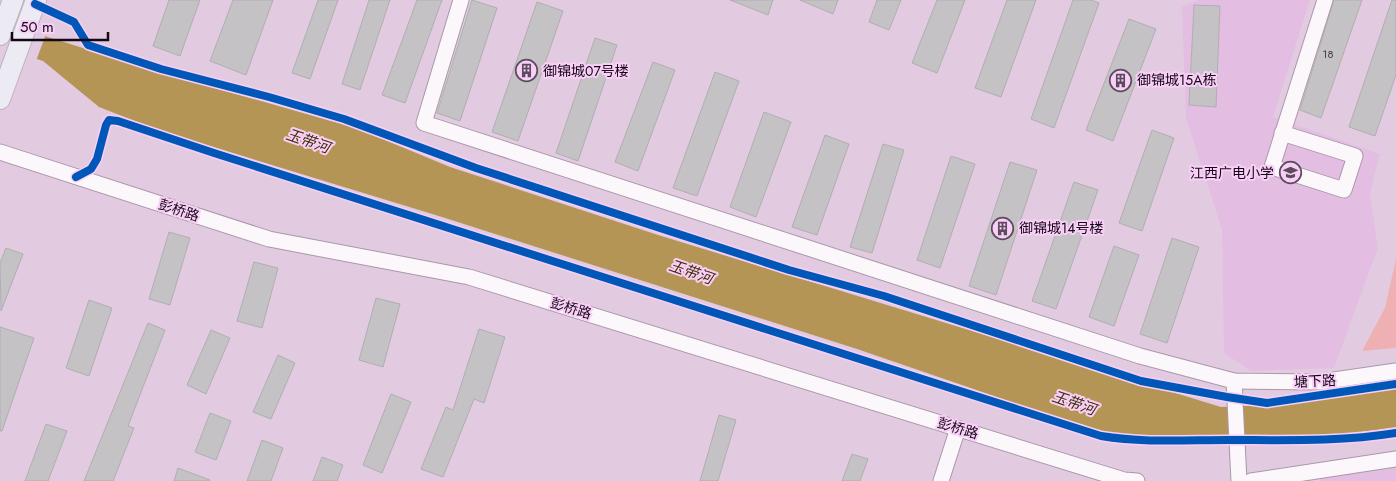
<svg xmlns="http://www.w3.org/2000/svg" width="1396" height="481" viewBox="0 0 1396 481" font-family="Jost,'Noto Sans SC',sans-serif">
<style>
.built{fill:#e3bee2}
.green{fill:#eeb0b3}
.water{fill:#b59556}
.pier{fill:#e2cbe1}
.building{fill:#c4c2c4;stroke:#b0aeb1}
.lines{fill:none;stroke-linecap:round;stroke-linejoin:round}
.minor-casing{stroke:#a998a9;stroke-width:17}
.major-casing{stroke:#bdb2bd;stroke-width:22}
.minor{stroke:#fbf7fa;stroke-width:15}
.major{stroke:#eceaf2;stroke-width:20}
.cycleway-casing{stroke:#f9cff8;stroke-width:11}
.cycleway{stroke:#0057b8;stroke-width:8}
.labels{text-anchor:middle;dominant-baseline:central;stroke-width:4;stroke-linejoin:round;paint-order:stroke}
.number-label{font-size:11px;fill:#413642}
.poi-label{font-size:14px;fill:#150816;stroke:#f9cff8;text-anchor:start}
.street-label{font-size:14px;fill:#150816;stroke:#f9cff8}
.water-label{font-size:15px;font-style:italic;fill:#3f3007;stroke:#f9cff8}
</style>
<rect width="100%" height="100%" fill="#e2cbe1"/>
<g class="built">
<polygon points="1198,0 1310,0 1273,117 1380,154 1370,193 1378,248 1334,368 1251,371 1224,353 1222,230 1186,118 1182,7"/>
<polygon points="1396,466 1396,481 1320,481 1321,477"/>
</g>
<polygon class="green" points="1396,259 1396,348 1362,351 1385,308"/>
<polygon class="water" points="0,22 169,75 356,128 450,167 658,235 1221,407 1268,405 1396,388 1396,427 1340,435 1174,437 1105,434 857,349 442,217 158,130 99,107 43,61 0,47"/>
<polygon class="pier" points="0,20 46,34 36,61 0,50"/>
<g class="building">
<polygon points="169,0 200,0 180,56 153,46"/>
<polygon points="233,0 273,0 246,75 210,61"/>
<polygon points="318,0 338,0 310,79 292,73"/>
<polygon points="369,0 390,0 360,90 342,84"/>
<polygon points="417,0 442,0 405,103 382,95"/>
<polygon points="472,0 497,8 460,121 437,113"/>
<polygon points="730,0 773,0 768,15"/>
<polygon points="800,0 838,0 833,14"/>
<polygon points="877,0 901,0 889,30 869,22"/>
<polygon points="937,0 965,0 937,73 912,63"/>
<polygon points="1007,0 1036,0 1001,97 975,88"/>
<polygon points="1073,0 1091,0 1099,3 1054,128 1031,119"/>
<polygon points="1334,0 1362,0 1321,118 1300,110"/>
<polygon points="1392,0 1396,0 1396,75 1375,136 1349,127"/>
<polygon points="537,2 563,11 518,141 492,132"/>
<polygon points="1194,5 1220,6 1216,107 1189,105"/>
<polygon points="1129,19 1156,29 1113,141 1086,130"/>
<polygon points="595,38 617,45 578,161 556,153"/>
<polygon points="653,62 675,70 638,171 615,162"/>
<polygon points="715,72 739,81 697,196 673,188"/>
<polygon points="764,112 791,122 756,217 730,207"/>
<polygon points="1152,130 1174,138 1142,231 1119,223"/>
<polygon points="825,135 849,144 817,235 792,227"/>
<polygon points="883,144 904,150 872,253 850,247"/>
<polygon points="951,156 975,164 940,268 917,260"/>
<polygon points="1010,162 1037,170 996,295 969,286"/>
<polygon points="1074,182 1098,190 1056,309 1032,301"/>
<polygon points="169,232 190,238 170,305 149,299"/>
<polygon points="1172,238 1199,247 1167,343 1140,334"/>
<polygon points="1114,246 1139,255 1114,326 1089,317"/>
<polygon points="6,248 23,254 1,311 0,263"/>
<polygon points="254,262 278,268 262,328 237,321"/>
<polygon points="376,298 400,304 383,367 359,360"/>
<polygon points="89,300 112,308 89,376 66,368"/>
<polygon points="148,323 165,330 128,426 134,428 113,481 84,481"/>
<polygon points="0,327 34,338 2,431 0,431"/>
<polygon points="479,329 505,337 484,403 474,399 443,477 421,469 446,407 453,410"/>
<polygon points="211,330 230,338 206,394 187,385"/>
<polygon points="278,355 295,363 271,419 253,412"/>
<polygon points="391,394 411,402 382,473 363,465"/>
<polygon points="210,413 231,421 216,460 195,452"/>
<polygon points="719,415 736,420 718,481 700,481"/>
<polygon points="46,424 67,431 48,481 25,481"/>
<polygon points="262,440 283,448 271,481 247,481"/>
<polygon points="852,454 868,459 860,481 842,481"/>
<polygon points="322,457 343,465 337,481 313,481"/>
<polygon points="178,468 210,480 209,481 174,481"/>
</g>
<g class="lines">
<defs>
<g id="minor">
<polyline points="461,0 424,123 1140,356 1234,381 1320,382 1396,371"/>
<polyline points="1282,133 1355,156 1344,190 1272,167 1325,0"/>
<polyline points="0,152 269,239 469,277 1124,480 1137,481"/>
<polyline points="1234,381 1239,481"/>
<polyline points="941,481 958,428"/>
<polyline points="1251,481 1396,459"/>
</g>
<g id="major">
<polyline points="0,35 13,0"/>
<polyline points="0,99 36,0"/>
</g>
</defs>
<use href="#minor" class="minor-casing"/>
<use href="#major" class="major-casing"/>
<use href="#minor" class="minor"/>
<use href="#major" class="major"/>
<defs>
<g id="cycleway">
<polyline points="35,4 74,22 88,45 161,69 269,97 344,119 476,168 789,270 884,296 1141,381 1227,397 1267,403 1396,384"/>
<path d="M76 177 91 169 97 159 106 125 109 120 118 121 214 153 1101 436C1143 443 1186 440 1228 440 1284 440 1340 442 1396 433"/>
</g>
</defs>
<use href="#cycleway" class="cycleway-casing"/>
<use href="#cycleway" class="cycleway"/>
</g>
<defs>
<symbol id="building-ring" viewBox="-11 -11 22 22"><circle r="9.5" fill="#f9cff8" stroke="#5d4c5d" stroke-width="1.5"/><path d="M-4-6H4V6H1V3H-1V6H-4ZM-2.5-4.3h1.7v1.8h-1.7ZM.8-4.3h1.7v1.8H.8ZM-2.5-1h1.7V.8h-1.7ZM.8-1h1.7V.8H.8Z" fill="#5d4c5d"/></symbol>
<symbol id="school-ring" viewBox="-11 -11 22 22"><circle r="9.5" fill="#f9cff8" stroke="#5d4c5d" stroke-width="1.5"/><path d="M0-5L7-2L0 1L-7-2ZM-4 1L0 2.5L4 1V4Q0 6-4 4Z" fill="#5d4c5d"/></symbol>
</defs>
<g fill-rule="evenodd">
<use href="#building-ring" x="514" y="58" width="25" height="25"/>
<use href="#building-ring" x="1108" y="68" width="25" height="25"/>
<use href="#school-ring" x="1278" y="160" width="25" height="25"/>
<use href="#building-ring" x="990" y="216" width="25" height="25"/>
</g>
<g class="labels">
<g class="number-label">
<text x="1328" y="54">18</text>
</g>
<g class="poi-label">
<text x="543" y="71">御锦城07号楼</text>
<text x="1137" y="80">御锦城15A栋</text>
<text x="1274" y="173" text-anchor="end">江西广电小学</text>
<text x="1019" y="228">御锦城14号楼</text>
</g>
<g class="street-label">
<text transform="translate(179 210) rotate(18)">彭桥路</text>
<text transform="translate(571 308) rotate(17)">彭桥路</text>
<text transform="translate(1315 381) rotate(-3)">塘下路</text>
<text transform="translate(958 428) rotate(17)">彭桥路</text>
</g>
<g class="water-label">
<text transform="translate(308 141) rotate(19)">玉带河</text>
<text transform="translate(691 272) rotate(19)">玉带河</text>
<text transform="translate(1074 403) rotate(19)">玉带河</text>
</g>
</g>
<path d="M12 32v8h96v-8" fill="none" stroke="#150816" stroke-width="2.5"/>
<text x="20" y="32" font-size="15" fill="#150816" stroke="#f9cff8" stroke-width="4" paint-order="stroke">50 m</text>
</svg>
